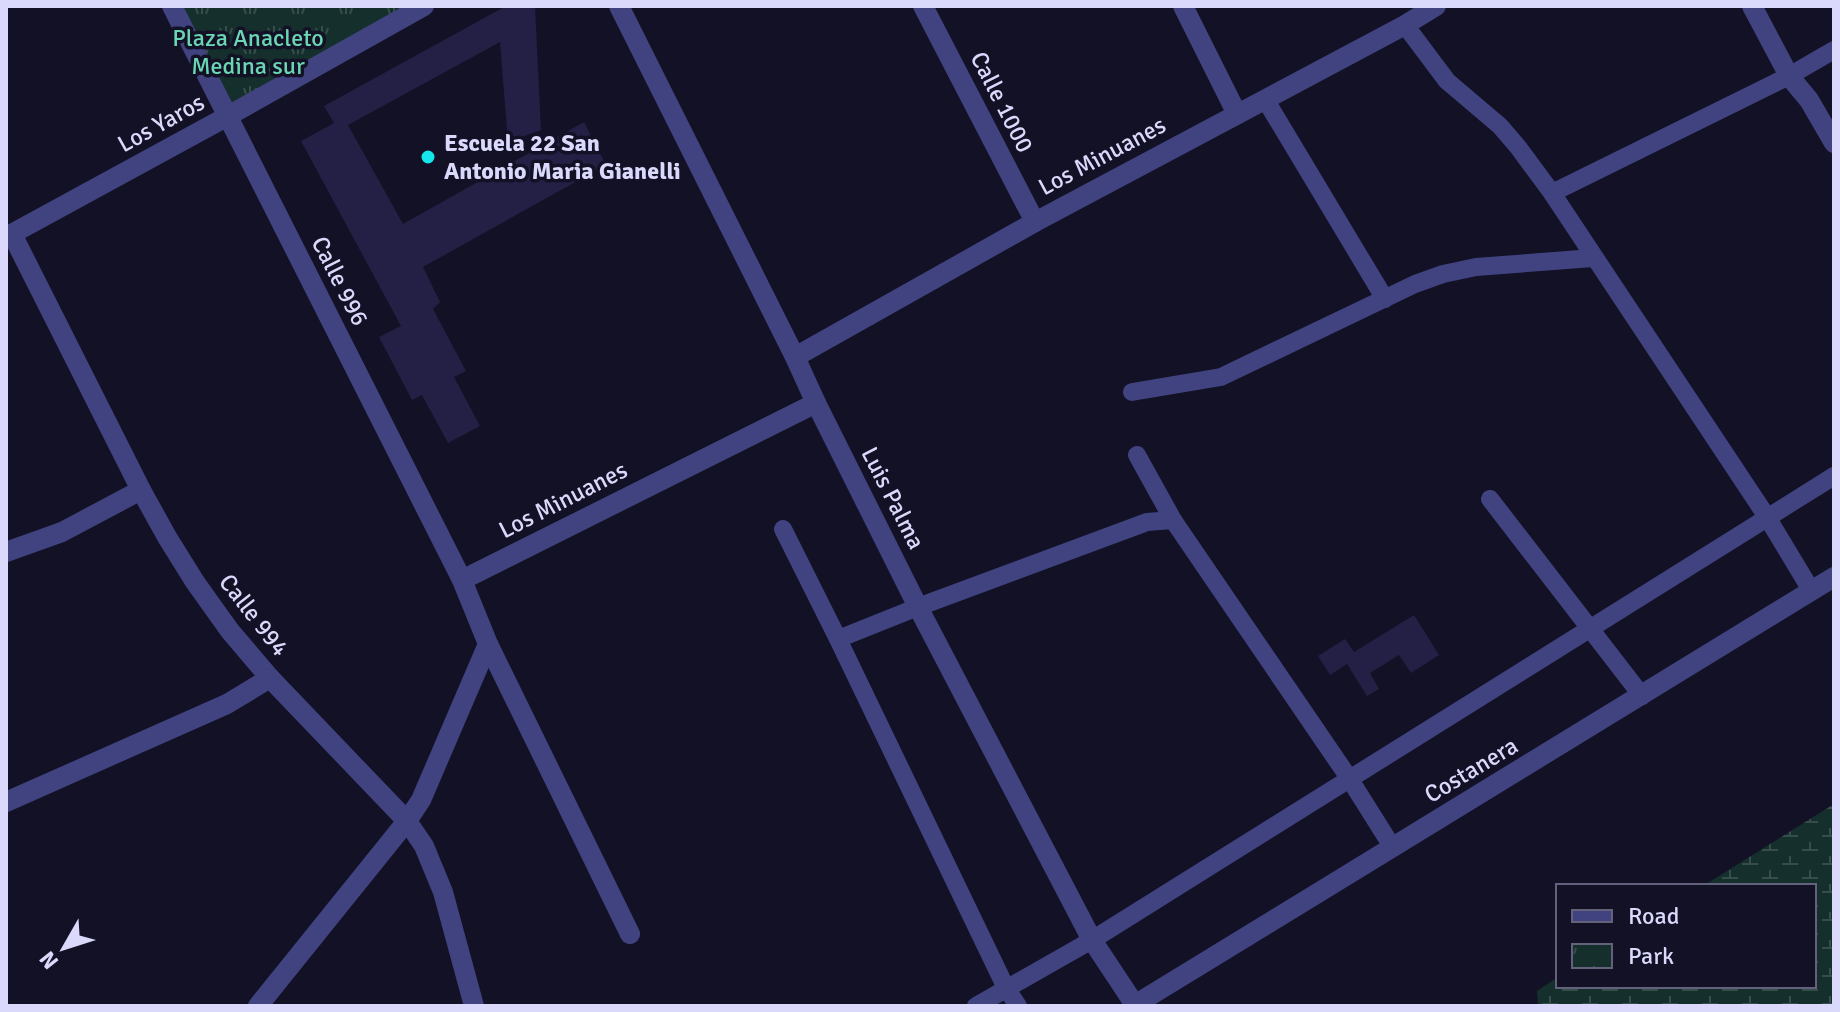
<svg xmlns="http://www.w3.org/2000/svg" width="1840" height="1012" viewBox="0 0 1840 1012" font-family="Signika,sans-serif">
<style>
.wetland{fill:url(#wetland-marsh)}
.park{fill:url(#park-tufts)}
.building{fill:#241f45}
.lines{fill:none;stroke-linecap:round;stroke-linejoin:round}
.lane{stroke:#404380;stroke-width:18}
.street{stroke:#404380;stroke-width:20}
.poi-dot{fill:#15e6ec;stroke:#131125;stroke-width:3}
.labels{text-anchor:middle;dominant-baseline:central;stroke-width:7;stroke-linejoin:round;paint-order:stroke}
.park-label{font-size:24px;fill:#6ad6b3;stroke:#131125}
.street-label{font-size:24px;fill:#dad9fc;stroke:#131125}
.poi-label{font-size:24px;font-weight:bold;fill:#dad9fc;stroke:#131125;text-anchor:start}
</style>
<defs>
<pattern id="wetland-marsh" width="20" height="14" patternUnits="userSpaceOnUse" patternTransform="scale(2)"><rect width="20" height="14" fill="#152f2c"/><path d="M1 5h8M5 5V1M11 12h8M15 12V8" fill="none" stroke="#364d4c"/></pattern>
<pattern id="park-tufts" width="24" height="20" patternUnits="userSpaceOnUse" patternTransform="scale(2)"><rect width="24" height="20" fill="#152f2c"/><path d="M3 7l-1-3M5 7V3M7 7l1-3M15 17l-1-3M17 17v-4M19 17l1-3" fill="none" stroke="#364d4c"/></pattern>
</defs>
<rect width="100%" height="100%" fill="#131125"/>
<polygon class="wetland" points="1834,804 1834,1006 1538,1006 1537,991 1558,977 1558,986 1814,986 1814,886 1703,886"/>
<polygon class="park" points="172,6 424,6 228,116"/>
<g class="building">
<polygon points="506,6 535,6 541,130 508,142 500,42 348,125 403,224 584,122 606,165 423,267 440,302 433,309 466,371 454,377 480,426 448,443 422,395 412,400 379,337 401,326 301,141 334,123 324,106"/>
<polygon points="1414,615 1439,655 1411,673 1399,655 1370,673 1379,689 1367,696 1347,664 1330,675 1318,656 1345,639 1354,652"/>
</g>
<g class="lines">
<g class="lane">
<polyline points="1405,25 1447,81 1500,126 1518,147 1552,193 1767,517 1811,590"/>
<polyline points="1265,99 1385,299"/>
<polyline points="1552,193 1789,76 1834,50"/>
<polyline points="1132,392 1221,377 1415,284 1443,274 1476,267 1593,258"/>
<polyline points="1137,455 1173,520 1349,778 1393,848"/>
<polyline points="1490,499 1642,696"/>
<polyline points="783,529 838,639 1006,988 1018,1006"/>
<polyline points="838,639 918,607 1147,522 1173,520"/>
<polyline points="976,1006 1092,940 1834,476"/>
</g>
<g class="street">
<polyline points="172,6 462,580 488,644 630,934"/>
<polyline points="619,6 795,357 816,403 918,607 1092,940 1135,1005"/>
<polyline points="923,6 1035,222"/>
<polyline points="1183,6 1237,114"/>
<polyline points="1752,6 1789,76 1809,100 1834,143"/>
<polyline points="12,234 141,490 167,537 195,582 230,631 270,678 407,821 424,846 443,892 474,1006"/>
<polyline points="6,237 228,116 424,6"/>
<polyline points="795,357 1035,222 1405,25 1436,6"/>
<polyline points="6,552 62,532 141,490"/>
<polyline points="462,580 816,403"/>
<polyline points="6,802 227,704 270,678"/>
<polyline points="258,1006 407,821 421,800 488,644"/>
<polyline points="1133,1006 1834,577"/>
</g>
</g>
<circle class="poi-dot" cx="428" cy="157" r="8"/>
<g class="labels">
<g class="park-label">
<text x="248" y="38">Plaza Anacleto<tspan x="248" dy="28">Medina sur</tspan></text>
</g>
<g class="street-label">
<text transform="translate(1002 102) rotate(63)">Calle 1000</text>
<text transform="translate(161 123) rotate(-29)">Los Yaros</text>
<text transform="translate(1102 156) rotate(-28)">Los Minuanes</text>
<text transform="translate(340 281) rotate(63)">Calle 996</text>
<text transform="translate(893 498) rotate(63)">Luis Palma</text>
<text transform="translate(563 500) rotate(-27)">Los Minuanes</text>
<text transform="translate(254 615) rotate(52)">Calle 994</text>
<text transform="translate(1471 770) rotate(-31)">Costanera</text>
</g>
<g class="poi-label">
<text x="444" y="143">Escuela 22 San<tspan x="444" dy="28">Antonio Maria Gianelli</tspan></text>
</g>
</g>
<rect width="1840" height="1012" fill="none" stroke="#dad9fc" stroke-width="16"/>
<rect x="1556" y="884" width="260" height="104" fill="#131125" stroke="#63617b" stroke-width="2"/>
<rect x="1572" y="910" width="40" height="12" fill="#404380" stroke="#63617b" stroke-width="2"/>
<text x="1628" y="924" font-size="24" fill="#dad9fc">Road</text>
<rect x="1572" y="944" width="40" height="24" fill="url(#park-tufts)" stroke="#63617b" stroke-width="2"/>
<text x="1628" y="964" font-size="24" fill="#dad9fc">Park</text>
<g transform="translate(64 948) rotate(231)" stroke="#131125" stroke-width="6" paint-order="stroke">
<path d="M0-6L14 30L0 20L-14 30Z" fill="#dad9fc"/>
<text y="-12" font-size="22" font-weight="bold" text-anchor="middle" fill="#dad9fc">N</text>
</g>
</svg>
